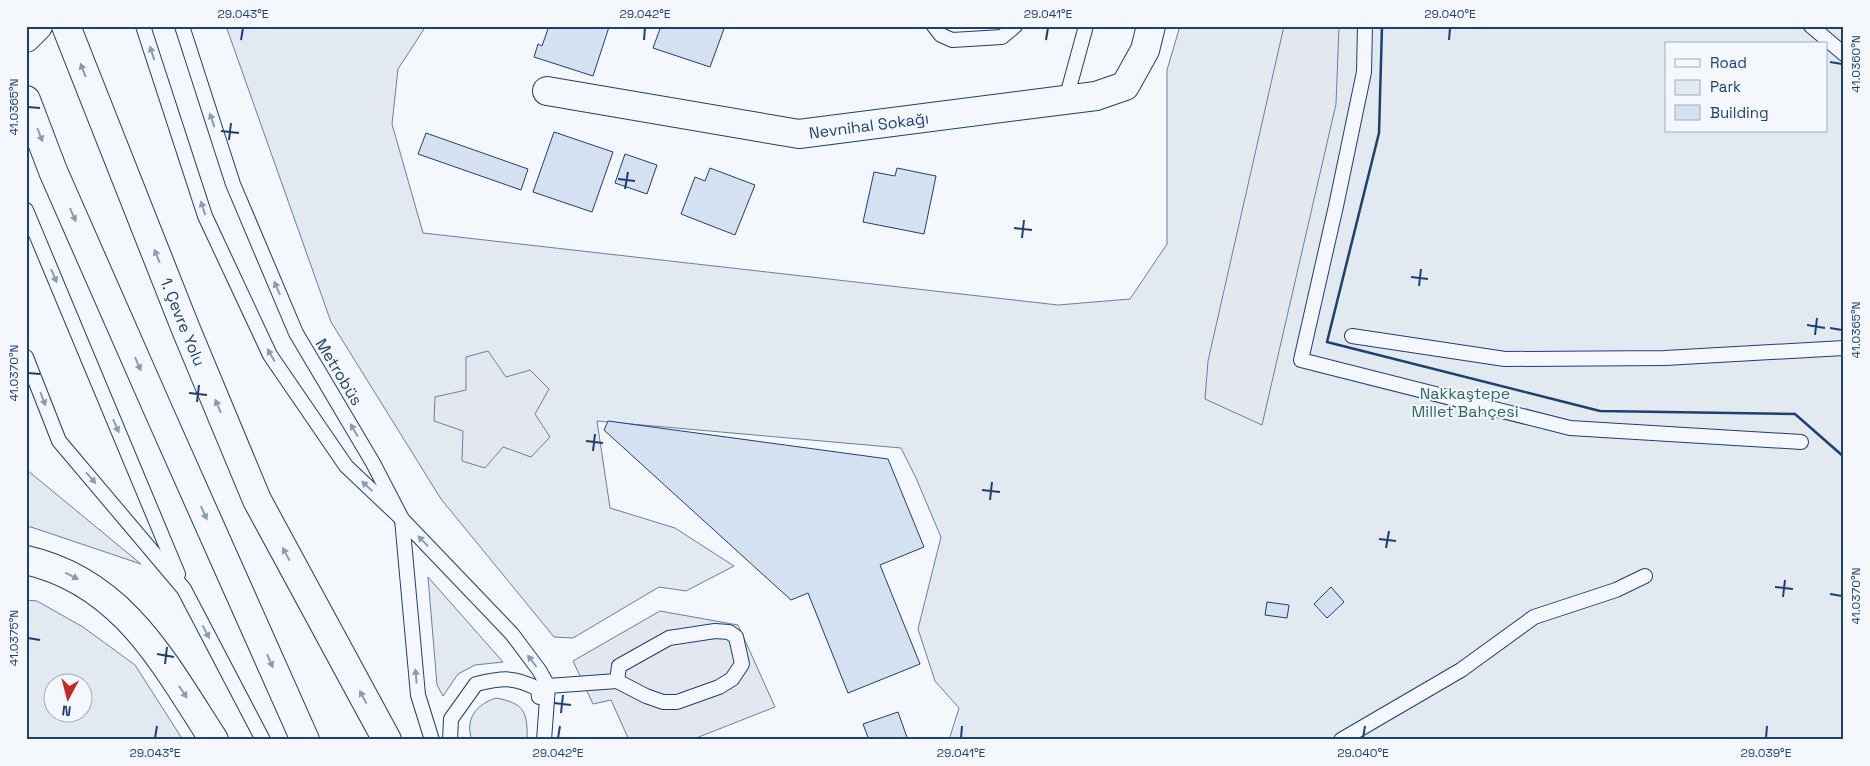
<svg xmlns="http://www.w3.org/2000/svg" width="1870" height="766" viewBox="0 0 1870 766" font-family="'Space Grotesk',sans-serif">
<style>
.green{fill:#e3e9f0;stroke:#687fa3;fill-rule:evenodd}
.parking{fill:#e3e8f0;stroke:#687fa3}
.building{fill:#d5e0f0;stroke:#1d3f73}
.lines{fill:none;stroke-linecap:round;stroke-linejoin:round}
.lane-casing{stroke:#1d3f73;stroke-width:16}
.street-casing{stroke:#1d3f73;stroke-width:30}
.primary-casing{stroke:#1d3f73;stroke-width:30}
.highway-casing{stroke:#1d3f73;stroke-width:30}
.lane{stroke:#f4f7fb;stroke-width:14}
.street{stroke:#f4f7fb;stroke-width:28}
.primary{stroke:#f4f7fb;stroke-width:28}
.highway{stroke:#f4f7fb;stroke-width:28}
.wall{stroke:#1d3f73;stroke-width:2.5}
.oneway{fill:#889bb7}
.ticks{fill:none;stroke:#1d3f73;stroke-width:2}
.labels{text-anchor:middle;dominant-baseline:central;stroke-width:4;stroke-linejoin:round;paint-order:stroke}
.street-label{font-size:16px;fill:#1d3f73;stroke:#f4f7fb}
.park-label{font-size:16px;fill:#2c6c60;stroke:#f4f7fb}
.neatline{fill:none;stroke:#1d3f73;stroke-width:2}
.ticks-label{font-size:12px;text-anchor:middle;fill:#1d3f73}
</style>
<rect width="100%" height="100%" fill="#f4f7fb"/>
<g class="green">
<path d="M226 26H426L398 69 392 124 423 233 1058 305 1130 299 1167 244V70L1180 26H1844V740H949L959 708 935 681 918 629 941 537 916 478 901 448 597 421 610 508 675 528 734 566 686 591 659 587 573 638 554 637 441 499 331 322ZM1666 44H1826V131H1666Z"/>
<polygon points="26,470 27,470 141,564 31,527 26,527"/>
<polygon points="428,577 503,662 475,665 458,674 443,696 437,685"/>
<path d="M26 600 37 601 83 627 135 665 183 740H26ZM52 684H82V714H52Z"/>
<path d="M496 698C524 703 528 712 527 740H472C464 719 477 704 496 698Z"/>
</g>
<g class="parking">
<polygon points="1284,26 1339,26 1336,104 1262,425 1205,399 1208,361"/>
<polygon points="488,351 506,377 530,370 549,389 535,414 550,437 531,457 503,447 485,468 462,461 463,431 434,421 435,397 466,390 466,357"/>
<polygon points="660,611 738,625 775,707 691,740 629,740 611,700 593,704 573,661"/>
</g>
<g class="building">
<polygon points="549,26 609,27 593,76 534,57 538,44 542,46"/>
<polygon points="661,26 725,26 710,67 653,48"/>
<polygon points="554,132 613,152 592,212 533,192"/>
<polygon points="426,133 528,169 521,190 418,154"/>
<polygon points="625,154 657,165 647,194 615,183"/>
<polygon points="710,168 755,185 735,235 681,214 695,177 705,181"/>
<polygon points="897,168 936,176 924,234 863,222 874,172 895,176"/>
<polygon points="608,421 888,459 924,547 880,565 920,664 848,693 808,593 791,600 604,430"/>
<polygon points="1331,587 1344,602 1327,618 1314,604"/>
<polygon points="1267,602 1289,605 1287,618 1265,615"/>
<polygon points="898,712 908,740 869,740 863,724"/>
</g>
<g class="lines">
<defs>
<g id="lane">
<polyline points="143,26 205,216 270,355 346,466 402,519 512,634 539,670 548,686 544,740"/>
<polyline points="182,26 233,184 296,333 373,463 402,519 418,695 432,740"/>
<polyline points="934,26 941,35 952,40 1002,37 1015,26"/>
<polyline points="1365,26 1364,72 1336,206 1301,360 1570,428 1801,442"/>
<polyline points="1811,26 1844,54"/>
<polyline points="1066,99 1086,26"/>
<polyline points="26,210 178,574"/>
<polyline points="1352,336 1505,359 1665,358 1844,348"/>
<polyline points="26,357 59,441 184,589 263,740"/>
<polyline points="539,689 548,686 617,681 646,696 663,702 677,702 719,687 732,679 742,664 736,637 729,632 715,631 669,638 619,666 617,681"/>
<path d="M450 740 451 719 476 684C502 678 514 676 538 689L539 697"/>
<polyline points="1341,740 1461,670 1534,617 1616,590 1645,576"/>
</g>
<g id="street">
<path id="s1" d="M547 91 799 134 1096 96 1125 86 1145 50 1151 26"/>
</g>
<polyline id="primary" points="26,38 38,26"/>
<g id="highway">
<path id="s2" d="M66 26 185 327 257 500 387 740"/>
<polyline points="26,100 53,171 159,412 305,740"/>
<path d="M26 560C123 582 164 663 214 740"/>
</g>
</defs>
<use href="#lane" class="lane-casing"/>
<use href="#street" class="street-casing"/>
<use href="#primary" class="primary-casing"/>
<use href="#highway" class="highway-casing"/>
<use href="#lane" class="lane"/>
<use href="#street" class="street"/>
<use href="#primary" class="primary"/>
<use href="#highway" class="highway"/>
<polyline class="wall" points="1382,26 1379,133 1327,342 1600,411 1795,414 1844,457"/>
</g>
<defs><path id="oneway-solid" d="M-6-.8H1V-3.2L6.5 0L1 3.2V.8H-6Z" transform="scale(1.25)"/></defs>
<g class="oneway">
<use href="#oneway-solid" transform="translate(152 53) rotate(-108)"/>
<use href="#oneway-solid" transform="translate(83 70) rotate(-111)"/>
<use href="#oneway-solid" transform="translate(212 120) rotate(-108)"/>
<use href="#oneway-solid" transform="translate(40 135) rotate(69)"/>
<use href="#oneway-solid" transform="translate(203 208) rotate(-108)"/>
<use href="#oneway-solid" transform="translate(73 215) rotate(66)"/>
<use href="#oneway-solid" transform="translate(157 256) rotate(-112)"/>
<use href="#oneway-solid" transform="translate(54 276) rotate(67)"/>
<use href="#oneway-solid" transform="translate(277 288) rotate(-113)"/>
<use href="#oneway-solid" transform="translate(271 355) rotate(-120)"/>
<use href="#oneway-solid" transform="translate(138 364) rotate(66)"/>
<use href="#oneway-solid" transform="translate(43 399) rotate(69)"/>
<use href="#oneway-solid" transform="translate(218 406) rotate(-113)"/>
<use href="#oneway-solid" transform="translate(116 426) rotate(67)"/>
<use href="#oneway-solid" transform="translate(354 430) rotate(-121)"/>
<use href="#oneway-solid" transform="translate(91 478) rotate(49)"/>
<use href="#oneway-solid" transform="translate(367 486) rotate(-137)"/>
<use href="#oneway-solid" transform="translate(204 513) rotate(66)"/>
<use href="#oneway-solid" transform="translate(423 541) rotate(-134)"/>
<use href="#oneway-solid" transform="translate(286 554) rotate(-118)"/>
<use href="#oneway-solid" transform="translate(72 576) rotate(27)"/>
<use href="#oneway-solid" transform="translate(206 632) rotate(62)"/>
<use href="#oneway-solid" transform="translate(270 661) rotate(66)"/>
<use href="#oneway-solid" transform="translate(532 661) rotate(-127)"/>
<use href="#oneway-solid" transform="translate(416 676) rotate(-95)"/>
<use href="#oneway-solid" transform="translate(183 692) rotate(57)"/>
<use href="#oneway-solid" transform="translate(363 697) rotate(-118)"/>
</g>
<path class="ticks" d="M241 40 243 28M644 40 645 28M1046 40 1048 28M1449 40 1450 28M1830 62 1842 64M28 107 40 108M221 131 239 133M229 140 231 123M618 179 635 181M625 189 628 172M1014 228 1032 230M1022 238 1024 220M1411 277 1428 279M1419 286 1421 269M1807 325 1825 328M1830 328 1842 330M1815 335 1817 318M28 373 40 374M189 393 207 395M197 402 199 385M586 441 603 443M593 451 595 434M982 490 1000 492M990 500 992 482M1379 539 1396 541M1386 548 1389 531M1775 587 1793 589M1830 594 1842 596M1783 597 1785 580M28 638 40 640M157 654 174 657M165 664 167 647M554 703 571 705M561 713 563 695M155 738 157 726M558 738 560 726M961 738 962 726M1363 738 1365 726M1766 738 1767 726"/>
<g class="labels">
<g class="street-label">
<text stroke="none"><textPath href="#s1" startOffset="326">Nevnihal Sokağı</textPath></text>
<text stroke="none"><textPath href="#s2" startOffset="318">1. Çevre Yolu</textPath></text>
<text transform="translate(339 372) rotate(59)">Metrobüs</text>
</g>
<g class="park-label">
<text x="1465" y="393">Nakkaştepe<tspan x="1465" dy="18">Millet Bahçesi</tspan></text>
</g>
</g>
<rect width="1870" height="766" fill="none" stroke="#f4f7fb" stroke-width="55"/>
<rect x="1665" y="42" width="162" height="90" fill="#f4f7fb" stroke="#9eadc5"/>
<rect x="1675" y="59" width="25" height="8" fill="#f4f7fb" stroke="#9eadc5"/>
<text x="1710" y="68" font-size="15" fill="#1d3f73">Road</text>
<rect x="1675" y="80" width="25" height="15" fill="#e3e9f0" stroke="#9eadc5"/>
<text x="1710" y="92" font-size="15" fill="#1d3f73">Park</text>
<rect x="1675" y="105" width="25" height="15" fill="#d5e0f0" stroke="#9eadc5"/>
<text x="1710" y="118" font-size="15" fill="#1d3f73">Building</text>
<g transform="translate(68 698) rotate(187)"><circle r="24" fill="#f4f7fb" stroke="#9eadc5"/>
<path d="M0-4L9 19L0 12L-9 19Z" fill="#c62828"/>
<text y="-8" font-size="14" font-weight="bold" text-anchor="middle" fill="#1d3f73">N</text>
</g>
<rect x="28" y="28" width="1814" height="710" class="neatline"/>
<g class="ticks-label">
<text x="243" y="18">29.043°E</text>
<text x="645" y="18">29.042°E</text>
<text x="1048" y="18">29.041°E</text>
<text x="1450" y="18">29.040°E</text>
<text transform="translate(1856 64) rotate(-90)" y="4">41.0360°N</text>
<text transform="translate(14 107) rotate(-90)" y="4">41.0365°N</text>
<text transform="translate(1856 330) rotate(-90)" y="4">41.0365°N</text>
<text transform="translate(14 373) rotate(-90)" y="4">41.0370°N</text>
<text transform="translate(1856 596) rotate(-90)" y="4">41.0370°N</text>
<text transform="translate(14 638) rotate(-90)" y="4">41.0375°N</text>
<text x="155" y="757">29.043°E</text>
<text x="558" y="757">29.042°E</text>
<text x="961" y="757">29.041°E</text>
<text x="1363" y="757">29.040°E</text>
<text x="1766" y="757">29.039°E</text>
</g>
</svg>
